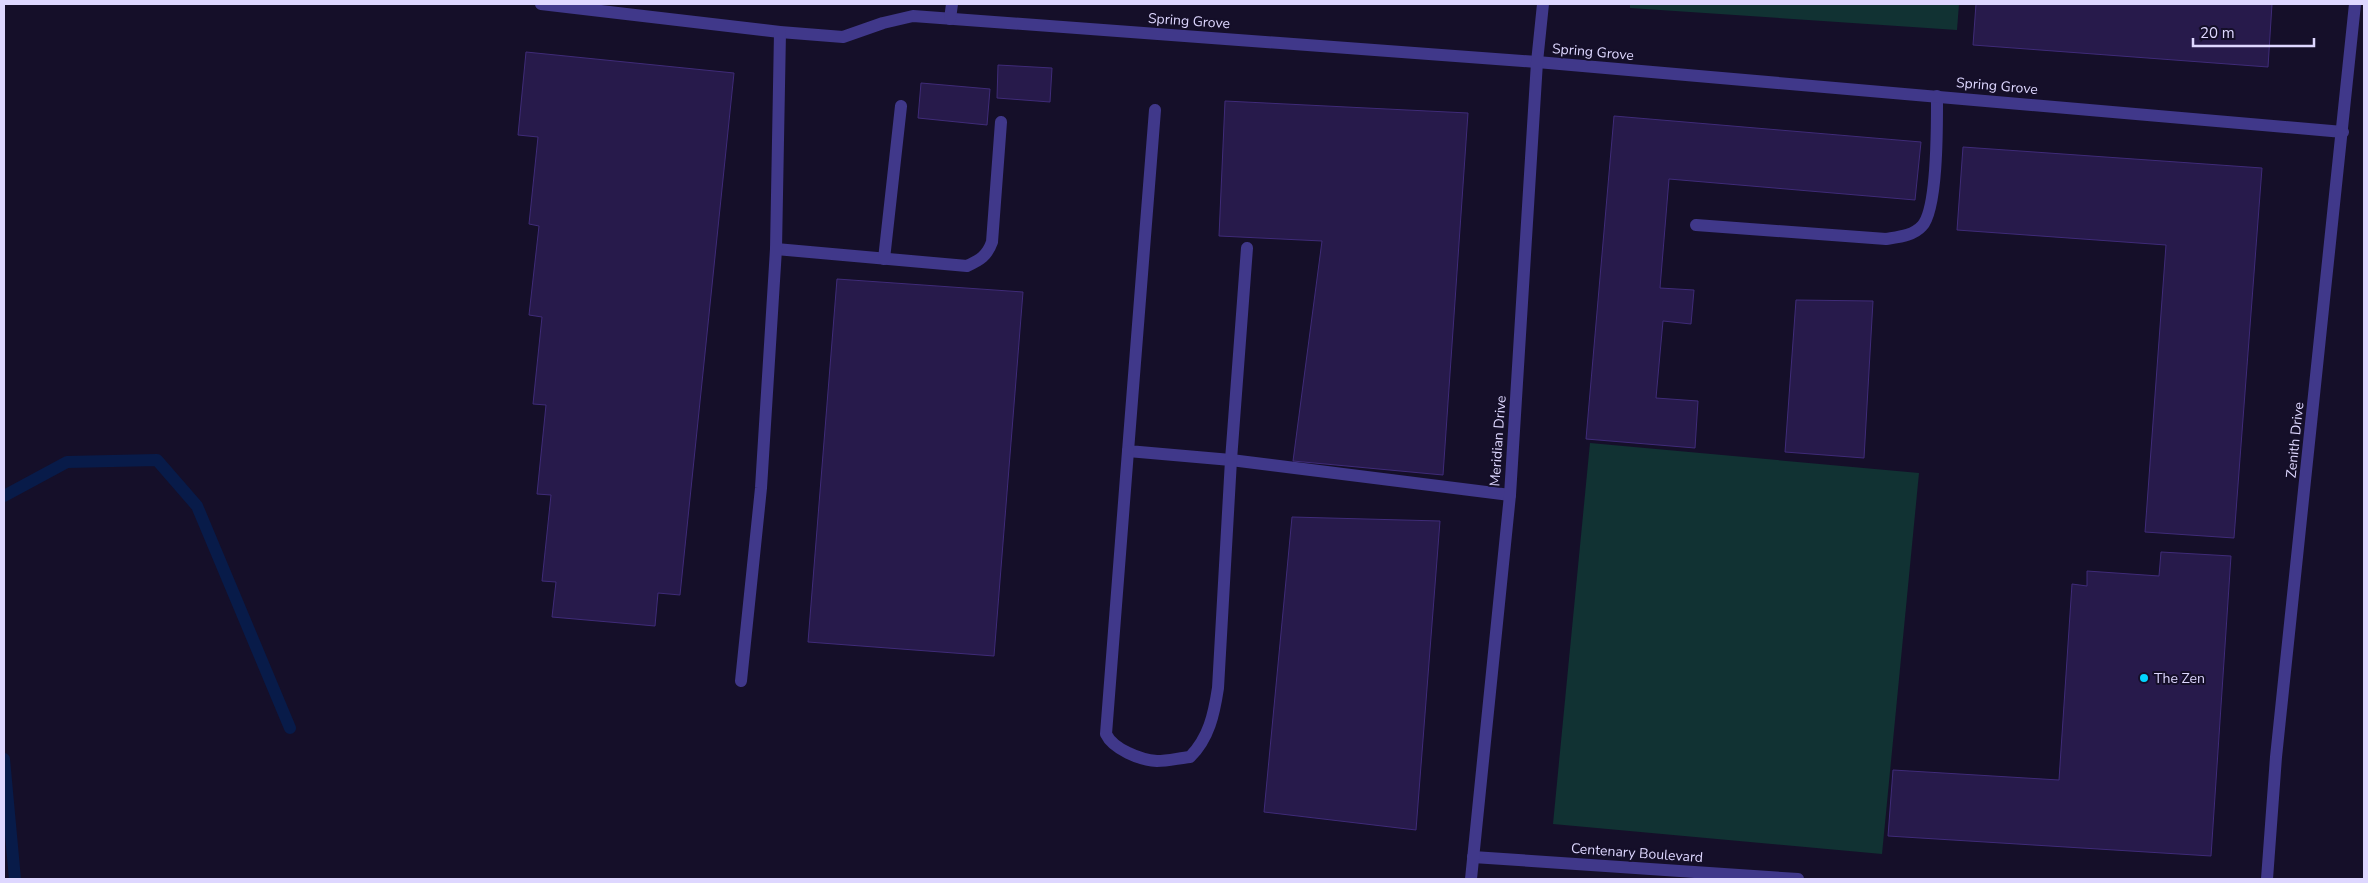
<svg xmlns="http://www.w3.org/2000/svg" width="2368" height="883" viewBox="0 0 2368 883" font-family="'Nunito Sans',sans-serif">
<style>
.green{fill:#113233}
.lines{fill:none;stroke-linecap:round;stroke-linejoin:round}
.stream{stroke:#081b49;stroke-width:12}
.building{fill:#271a4b;stroke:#3f2b78}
.lane{stroke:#40388a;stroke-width:12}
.street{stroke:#40388a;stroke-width:12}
.poi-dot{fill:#03d5ff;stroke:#150f29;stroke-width:2}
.labels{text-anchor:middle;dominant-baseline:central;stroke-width:4;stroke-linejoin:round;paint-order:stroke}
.street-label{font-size:14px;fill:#ded7ff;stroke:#150f29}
.poi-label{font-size:14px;fill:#ded7ff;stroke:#150f29;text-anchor:start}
</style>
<rect width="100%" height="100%" fill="#150f29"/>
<g class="green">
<polygon points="1630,4 1959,4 1957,30 1630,8"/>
<polygon points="1590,443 1919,473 1882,854 1553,824"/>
</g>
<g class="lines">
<g class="stream">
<polyline points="4,496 67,462 157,460 197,506 290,728"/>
<polyline points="4,759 15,879"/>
</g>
</g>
<g class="building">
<polygon points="1976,4 2272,4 2268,67 1973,45"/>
<polygon points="526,52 734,73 680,595 658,593 655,626 552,617 556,582 542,581 551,495 537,494 546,405 533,404 542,317 529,315 539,226 529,224 538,137 518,135"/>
<polygon points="998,65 1052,68 1050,102 997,98"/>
<polygon points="921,83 990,89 987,125 918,118"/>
<polygon points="1225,101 1468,113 1443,475 1293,461 1322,241 1219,236"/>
<polygon points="1614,116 1921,142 1915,200 1669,179 1660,288 1694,290 1691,324 1663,321 1656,398 1698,401 1695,448 1586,439"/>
<polygon points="1963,147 2262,168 2234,538 2145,532 2166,245 1957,230"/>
<polygon points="837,279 1023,292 994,656 808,642"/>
<polygon points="1796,300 1873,301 1864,458 1785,452"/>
<polygon points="1292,517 1440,521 1416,830 1264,812"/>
<polygon points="2161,552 2231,556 2211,856 1888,836 1893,770 2059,780 2072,584 2087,586 2087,571 2159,576"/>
</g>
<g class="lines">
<g class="lane">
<polyline points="541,4 780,32 843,37 883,23 913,16 1537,62"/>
<polyline points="950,19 952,4"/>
<polyline points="1155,110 1128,451 1231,460 1510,495"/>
<path d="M1696 225 1886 239C1898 237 1913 236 1922 226 1938 209 1937 122 1937 96"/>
<path d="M776 249 967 266C980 260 987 256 992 242L1001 122"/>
<polyline points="884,259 901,106"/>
<path d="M1128 451 1106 734C1113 749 1140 760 1157 761 1168 761 1179 758 1190 757 1209 738 1214 714 1218 688L1231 460 1247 248"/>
<polyline points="741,681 761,488 776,249 780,32"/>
</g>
<g class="street">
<polyline points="1537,62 2343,132"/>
<polyline points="1473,857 1798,879"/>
<polyline points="1471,879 1510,495 1537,62 1543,4"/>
<polyline points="2267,879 2276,757 2355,4"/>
</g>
</g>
<circle class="poi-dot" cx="2144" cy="678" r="5"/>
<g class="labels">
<g class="street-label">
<text transform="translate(1189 21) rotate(4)">Spring Grove</text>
<text transform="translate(1593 52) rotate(5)">Spring Grove</text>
<text transform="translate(1997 86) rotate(5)">Spring Grove</text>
<text transform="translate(2295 440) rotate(-84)">Zenith Drive</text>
<text transform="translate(1498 441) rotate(-86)">Meridian Drive</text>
<text transform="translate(1637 853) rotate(4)">Centenary Boulevard</text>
</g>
<g class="poi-label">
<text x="2154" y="678">The Zen</text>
</g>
</g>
<rect width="2368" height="883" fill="none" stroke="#ded7ff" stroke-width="10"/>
<path d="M2193 38v8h121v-8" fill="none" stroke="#ded7ff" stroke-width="2.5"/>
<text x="2200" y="38" font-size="15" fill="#ded7ff" stroke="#150f29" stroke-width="4" paint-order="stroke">20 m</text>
</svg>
